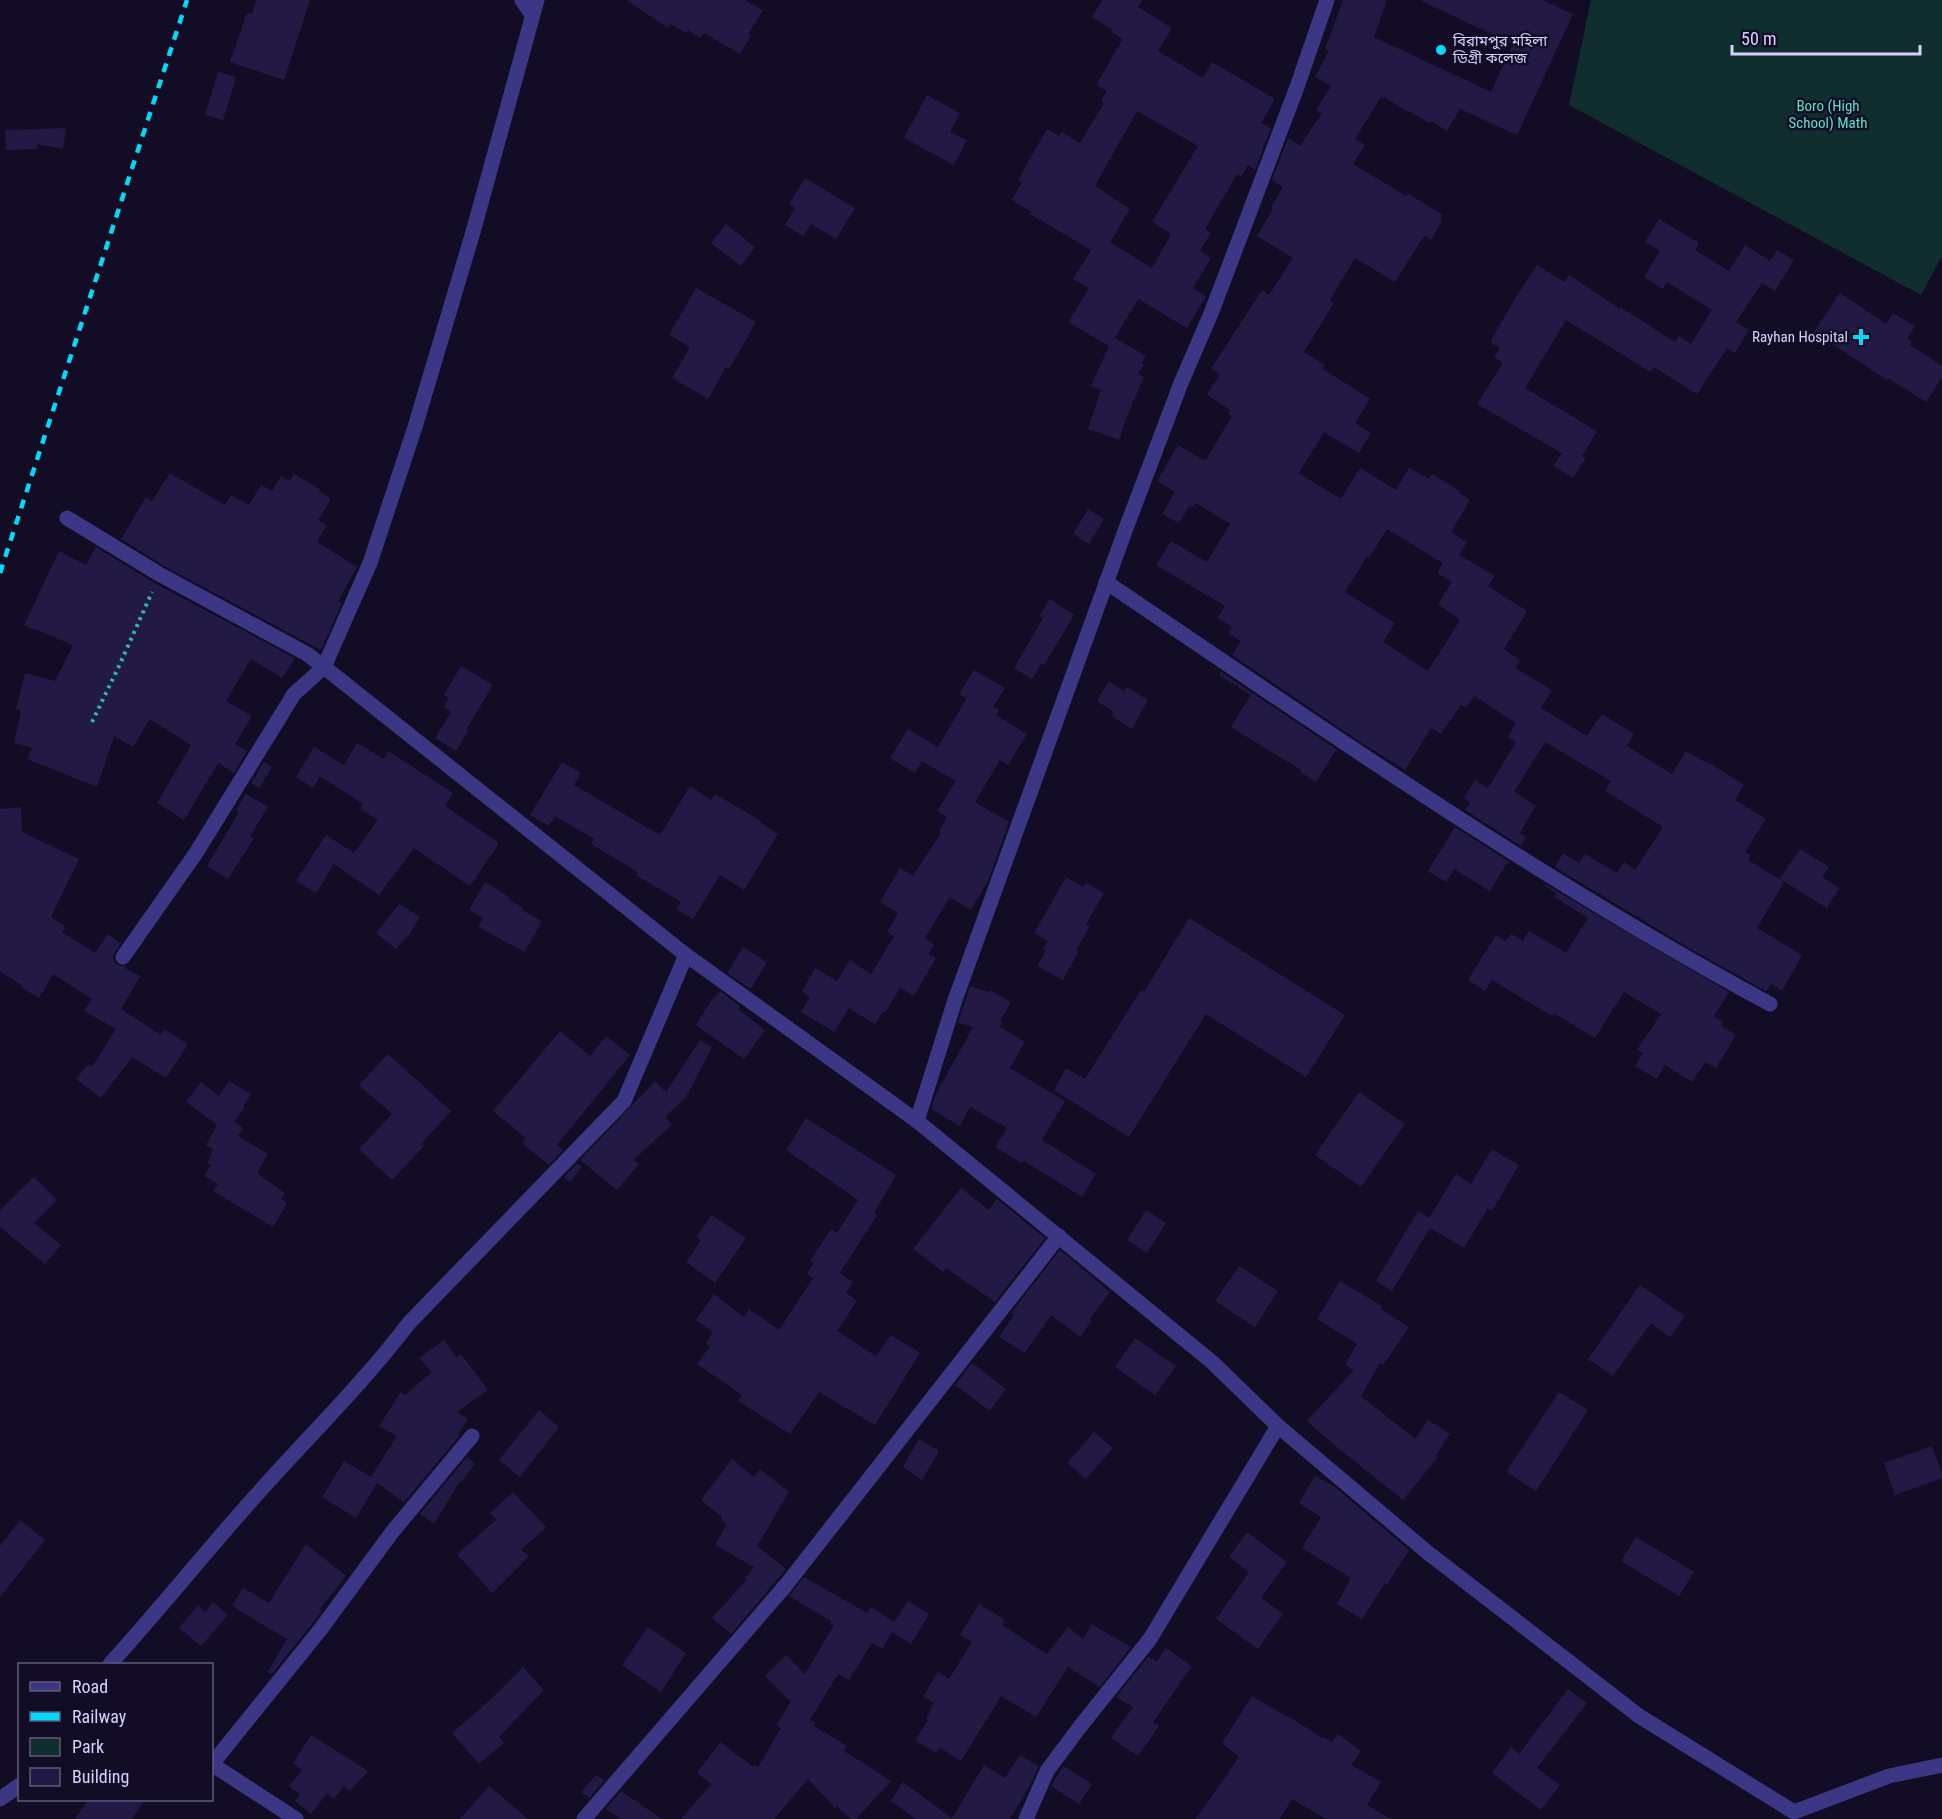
<svg xmlns="http://www.w3.org/2000/svg" width="1942" height="1819" viewBox="0 0 1942 1819" font-family="'Roboto Condensed','Noto Sans Bengali',sans-serif">
<style>
.green{fill:#102e2e}
.building{fill:#231945;fill-rule:evenodd}
.lines{fill:none;stroke-linecap:round;stroke-linejoin:round}
.path{stroke:#2ab9b4;stroke-width:4;stroke-dasharray:3 4.5;stroke-linecap:butt}
.minor{stroke:#3c3784;stroke-width:15}
.rail{stroke:#00dbfb;stroke-width:4.5;stroke-dasharray:9 8;stroke-linecap:butt}
.poi-dot{fill:#00dbfb;stroke:#120d24;stroke-width:2}
.labels{text-anchor:middle;dominant-baseline:central;stroke-width:5;stroke-linejoin:round;paint-order:stroke}
.poi-label{font-size:15px;fill:#d7d0ff;stroke:#120d24;text-anchor:start}
.park-label{font-size:15px;fill:#58e3c4;stroke:#120d24}
</style>
<rect width="100%" height="100%" fill="#120d24"/>
<polygon class="green" points="1591,0 1942,0 1942,256 1921,295 1569,105"/>
<g class="building">
<polygon points="256,0 310,0 284,80 230,62 247,13 252,14"/>
<polygon points="626,0 745,0 763,10 748,34 751,35 740,54 704,33 700,38 688,30 686,33 670,24 668,28"/>
<path d="M1102 0H1143L1138 7 1172 28 1158 51 1203 78 1212 62 1275 99 1261 123 1271 128 1255 170 1248 165 1241 177 1237 174 1205 229 1211 233 1200 251 1211 258 1193 288 1206 296 1187 328 1138 299 1115 338 1146 356 1142 363 1144 364 1138 374 1144 377 1127 416 1119 440 1088 429 1101 390 1091 386 1109 346 1068 322 1089 288 1073 279 1091 250 1030 214 1032 212 1012 200 1022 182 1018 180 1047 129 1059 136 1062 132 1080 143 1104 103 1101 101 1107 91 1096 85 1123 39 1111 32 1113 30 1092 17ZM1137 111 1198 146 1152 222 1171 234 1152 268 1110 242 1130 209 1095 186Z"/>
<path d="M1343 0H1387L1374 37 1491 92 1513 44 1420 0H1542L1573 14 1517 135 1460 109 1447 131 1431 121 1429 123 1409 111 1408 112 1384 97 1383 99 1381 97 1355 139 1365 145 1353 164 1406 196 1408 194 1443 215 1440 220 1442 221 1431 240 1424 236 1395 282 1355 258 1330 300 1334 303 1304 352 1325 365 1323 369 1370 399 1355 423 1371 433 1359 453 1324 432 1299 473 1341 499 1360 468 1396 490 1409 468 1429 479 1432 474 1460 491 1459 493 1470 500 1451 532 1467 542 1459 555 1495 576 1488 586 1527 611 1504 649 1520 660 1515 668 1552 690 1541 708 1587 736 1602 714 1634 734 1627 746 1672 774 1686 751 1707 763 1708 762 1744 785 1735 800 1766 819 1745 852 1751 855 1748 860 1784 882 1757 928 1802 955 1782 991 1771 984 1766 991 1689 948 1555 867 1563 853 1579 863 1585 854 1617 873 1624 862 1635 870 1663 827 1605 791 1611 781 1545 742 1514 792 1536 806 1520 833 1526 837 1521 846 1465 810 1470 802 1464 798 1475 780 1488 788 1516 742 1508 737 1516 723 1474 696 1466 708 1461 705 1441 734 1431 728 1405 770 1356 739 1232 655 1241 641 1228 634 1232 627 1217 618 1225 606 1156 565 1171 541 1207 562 1230 524 1196 503 1193 507 1190 505 1179 523 1162 514 1175 492 1157 481 1178 445 1203 460 1204 459 1206 460 1232 416 1228 414 1230 410 1207 395 1220 374 1211 369 1262 290 1269 295 1293 258 1257 236 1273 209 1271 207 1283 187 1272 180 1288 138 1300 146 1322 113 1316 110 1331 86 1315 77 1329 50 1325 49ZM1387 529 1443 563 1437 573 1452 582 1438 604 1460 620 1428 671 1383 642 1395 623 1345 592 1367 556 1369 558Z"/>
<polygon points="218,72 236,77 223,120 205,115"/>
<polygon points="927,95 960,113 950,132 967,140 954,165 904,138"/>
<polygon points="66,128 63,149 37,144 37,149 6,150 5,130"/>
<polygon points="805,178 855,208 836,239 811,224 803,236 785,225 795,208 789,204"/>
<polygon points="1659,219 1699,243 1695,250 1729,271 1745,245 1770,261 1777,250 1794,260 1775,291 1762,283 1736,322 1749,330 1735,353 1727,348 1697,394 1654,367 1650,372 1566,320 1525,388 1597,431 1582,456 1586,458 1573,478 1553,466 1562,453 1477,404 1503,363 1494,357 1500,348 1490,342 1516,297 1537,265 1564,282 1569,275 1620,309 1620,307 1675,342 1679,336 1691,344 1712,310 1667,282 1663,289 1644,277 1660,251 1645,242"/>
<polygon points="726,224 755,247 741,266 711,243"/>
<polygon points="696,288 756,322 729,369 726,367 708,399 672,378 690,347 669,335"/>
<polygon points="1840,293 1886,324 1893,313 1915,326 1907,338 1912,342 1910,345 1942,366 1942,377 1926,402 1888,378 1887,380 1814,332"/>
<polygon points="170,473 225,505 231,495 249,505 261,485 272,491 281,476 290,481 294,474 320,489 319,491 331,499 318,520 327,525 317,542 357,567 338,601 342,603 321,650 164,566 121,539 146,497 152,501"/>
<polygon points="1088,509 1104,519 1089,544 1073,534"/>
<polygon points="96,547 154,583 295,658 282,678 251,659 226,701 252,716 235,744 247,751 234,773 218,763 184,820 157,803 191,745 150,719 133,747 114,736 97,787 27,759 32,748 14,743 21,711 16,709 25,673 55,681 73,645 24,625 59,551 86,565"/>
<polygon points="1050,599 1074,615 1044,665 1041,664 1032,679 1014,668 1043,618 1039,616"/>
<polygon points="461,666 493,685 466,730 468,731 456,751 435,738 451,712 444,707 449,698 444,695"/>
<polygon points="974,670 1005,688 993,707 999,710 996,715 1027,734 1008,765 1000,760 975,802 1009,822 988,881 971,910 950,897 925,938 934,944 929,954 936,958 914,996 900,988 885,1013 883,1012 875,1024 849,1008 834,1032 801,1012 810,997 802,991 815,968 837,981 850,960 871,974 894,936 887,932 898,913 880,902 900,868 913,876 941,833 939,831 947,817 937,811 956,781 922,761 915,773 890,758 908,729 938,747 967,698 959,694"/>
<polygon points="1221,672 1339,751 1336,750 1316,782 1300,772 1301,770 1231,727 1251,695 1219,675"/>
<polygon points="1109,681 1124,691 1127,687 1148,700 1132,729 1112,716 1114,712 1097,701"/>
<polygon points="357,743 384,759 388,751 453,793 445,806 499,843 470,886 414,848 379,895 334,864 316,893 296,881 326,835 354,853 378,820 360,809 363,804 320,776 313,788 296,777 314,747 344,765"/>
<polygon points="264,762 272,767 259,788 251,783"/>
<polygon points="562,762 581,773 574,785 660,835 690,786 711,800 715,794 761,821 760,822 778,834 744,890 720,875 693,919 676,909 681,902 636,875 638,872 591,844 594,839 555,816 549,826 530,815"/>
<polygon points="246,794 268,807 250,836 254,838 228,879 207,866 239,812 236,810"/>
<polygon points="21,807 22,832 79,859 51,917 65,926 62,932 95,953 108,934 121,943 113,956 114,962 118,965 126,966 125,968 140,976 121,1009 161,1035 164,1029 188,1044 166,1078 132,1057 101,1098 76,1079 88,1064 92,1067 116,1029 84,1011 92,999 53,974 39,998 21,987 22,985 0,972 0,809"/>
<polygon points="1455,827 1510,862 1509,864 1507,863 1490,891 1454,869 1446,882 1428,871"/>
<polygon points="1800,849 1829,867 1822,877 1839,888 1827,908 1780,879"/>
<polygon points="1066,877 1083,887 1086,883 1104,893 1086,924 1090,926 1076,950 1079,951 1063,980 1037,966 1046,951 1043,950 1048,941 1034,933"/>
<polygon points="485,882 509,897 508,899 523,908 522,910 542,921 525,952 478,927 483,918 469,910"/>
<polygon points="1545,884 1729,992 1714,1016 1723,1022 1721,1026 1736,1035 1716,1068 1705,1062 1692,1082 1665,1065 1657,1079 1635,1066 1643,1053 1637,1050 1661,1014 1624,992 1595,1038 1554,1013 1552,1016 1492,980 1485,991 1468,980 1496,935 1506,941 1511,934 1523,941 1529,931 1566,953 1588,918 1554,897 1556,893 1544,885"/>
<polygon points="399,904 420,917 408,937 407,936 396,949 376,933"/>
<polygon points="1189,918 1345,1015 1306,1077 1206,1014 1129,1137 1054,1090 1066,1068 1085,1079 1141,990 1144,992"/>
<polygon points="743,947 767,962 751,989 727,973"/>
<polygon points="970,986 988,992 990,990 1011,1002 1000,1021 1002,1022 1000,1027 1025,1042 1010,1068 1065,1101 1042,1140 1096,1174 1082,1197 1024,1161 1022,1163 995,1147 1007,1128 970,1107 960,1126 931,1109 936,1094 973,1027 958,1023"/>
<polygon points="720,991 740,1006 738,1009 765,1030 744,1059 696,1025 711,1001"/>
<polygon points="560,1031 590,1056 606,1036 630,1055 557,1145 563,1150 549,1165 522,1143 526,1138 493,1111"/>
<polygon points="700,1040 712,1047 686,1097 665,1117 672,1125 633,1160 639,1164 617,1190 580,1160 655,1081 666,1092"/>
<polygon points="388,1054 451,1111 421,1144 424,1146 392,1180 359,1149 392,1114 359,1085"/>
<polygon points="229,1081 251,1094 244,1105 245,1107 234,1122 243,1128 238,1136 268,1154 257,1173 285,1193 281,1199 287,1203 273,1227 213,1191 218,1184 204,1176 211,1165 207,1163 213,1149 206,1145 217,1125 186,1102 201,1082 219,1096"/>
<polygon points="1359,1092 1405,1124 1361,1187 1315,1155"/>
<polygon points="806,1118 896,1175 874,1213 877,1215 840,1273 853,1282 846,1293 857,1301 837,1331 876,1356 891,1335 920,1353 875,1425 819,1392 790,1434 738,1401 742,1395 697,1364 710,1346 706,1343 713,1332 696,1320 714,1294 744,1317 749,1309 779,1330 813,1278 807,1274 814,1263 810,1261 831,1229 837,1233 858,1200 786,1150"/>
<polygon points="1492,1149 1519,1165 1492,1211 1488,1208 1464,1248 1430,1228 1392,1291 1376,1281 1418,1211 1429,1218 1456,1174 1471,1184"/>
<polygon points="577,1163 582,1167 570,1182 564,1177"/>
<polygon points="34,1177 57,1200 34,1223 61,1245 45,1264 0,1227 0,1210"/>
<polygon points="961,1188 989,1210 997,1199 1045,1238 995,1302 946,1268 943,1272 913,1249"/>
<polygon points="1146,1210 1166,1223 1147,1253 1127,1240"/>
<polygon points="712,1215 746,1238 715,1283 686,1262 701,1240 696,1237"/>
<polygon points="1060,1250 1110,1292 1090,1319 1092,1320 1080,1337 1051,1315 1025,1353 999,1337 1014,1315 1011,1313"/>
<polygon points="1239,1266 1278,1291 1255,1327 1215,1301"/>
<polygon points="1340,1281 1382,1306 1381,1309 1409,1327 1383,1365 1380,1363 1361,1396 1415,1439 1428,1420 1450,1434 1436,1455 1438,1457 1403,1500 1338,1448 1307,1421 1354,1370 1345,1365 1357,1344 1317,1319"/>
<polygon points="1640,1285 1685,1316 1670,1337 1651,1323 1613,1376 1588,1359"/>
<polygon points="1135,1338 1176,1366 1155,1395 1115,1367"/>
<polygon points="444,1340 456,1357 461,1354 488,1390 457,1412 468,1419 458,1434 460,1435 404,1502 377,1483 356,1518 322,1497 344,1461 371,1477 397,1436 379,1426 401,1392 405,1395 432,1372 419,1358"/>
<polygon points="972,1363 1006,1389 990,1411 955,1385"/>
<polygon points="1559,1392 1588,1410 1536,1491 1506,1472"/>
<polygon points="539,1410 559,1427 520,1477 499,1460"/>
<polygon points="1094,1432 1113,1448 1086,1479 1067,1463"/>
<polygon points="919,1439 939,1451 922,1480 903,1467"/>
<polygon points="1932,1446 1942,1473 1942,1478 1895,1495 1884,1463"/>
<polygon points="467,1457 475,1464 461,1482 460,1481 434,1524 420,1514"/>
<polygon points="732,1459 754,1477 760,1469 789,1492 757,1546 786,1569 731,1634 712,1618 747,1579 745,1578 754,1567 715,1545 727,1524 721,1520 722,1517 701,1500"/>
<polygon points="1315,1476 1336,1488 1409,1550 1387,1585 1385,1583 1362,1619 1337,1604 1351,1578 1302,1548 1321,1517 1299,1503"/>
<polygon points="513,1492 546,1527 521,1550 529,1556 492,1593 457,1554 496,1520 490,1513"/>
<polygon points="20,1520 45,1540 0,1597 0,1546"/>
<polygon points="1247,1532 1287,1562 1261,1598 1283,1614 1258,1649 1216,1619 1249,1572 1229,1557"/>
<polygon points="1636,1537 1694,1572 1679,1596 1621,1561"/>
<polygon points="306,1544 346,1576 320,1609 322,1611 312,1624 272,1674 268,1672 287,1639 232,1606 243,1588 269,1603"/>
<polygon points="804,1577 867,1613 871,1607 894,1622 908,1601 929,1614 911,1644 892,1632 882,1649 872,1643 849,1680 838,1674 810,1720 816,1723 814,1726 847,1746 844,1751 891,1781 856,1819 851,1819 837,1806 835,1808 808,1779 774,1819 681,1819 711,1784 697,1773 720,1742 753,1767 755,1765 758,1767 781,1728 776,1725 791,1702 765,1676 786,1655 805,1674 834,1625 830,1623 831,1621 789,1596"/>
<polygon points="213,1602 228,1615 201,1646 179,1628 198,1605 205,1612"/>
<polygon points="979,1604 1005,1620 1002,1625 1047,1654 1068,1627 1083,1639 1091,1624 1131,1647 1100,1687 1068,1667 1036,1717 1001,1696 961,1761 940,1748 936,1753 915,1740 928,1720 926,1719 934,1703 923,1697 938,1672 949,1679 972,1642 960,1635"/>
<polygon points="648,1627 686,1653 661,1692 622,1665"/>
<polygon points="1166,1648 1192,1666 1153,1722 1159,1726 1138,1756 1111,1738 1133,1707 1116,1697 1148,1657 1157,1661"/>
<polygon points="523,1667 544,1690 499,1737 504,1743 479,1764 452,1733 491,1699"/>
<polygon points="1568,1689 1587,1703 1537,1768 1560,1785 1541,1810 1492,1773 1511,1747 1519,1754"/>
<polygon points="1252,1696 1289,1718 1290,1717 1322,1738 1323,1737 1332,1742 1338,1734 1361,1751 1351,1765 1381,1782 1367,1805 1391,1819 1326,1819 1292,1799 1280,1819 1196,1819 1239,1757 1222,1743"/>
<polygon points="311,1735 368,1771 350,1791 344,1786 334,1799 327,1793 311,1814 295,1801 300,1795 289,1786 302,1770 293,1763"/>
<polygon points="1020,1755 1039,1766 1029,1787 1010,1819 916,1819 891,1801 903,1782 952,1818 984,1765 1005,1778"/>
<polygon points="1063,1766 1092,1784 1079,1804 1051,1786"/>
<polygon points="596,1775 604,1780 590,1798 581,1792"/>
<polygon points="489,1786 528,1819 460,1819"/>
<polygon points="621,1791 662,1819 621,1819 606,1809"/>
<polygon points="88,1800 145,1800 132,1819 75,1819"/>
</g>
<g class="lines">
<polyline class="path" points="92,722 120,664 152,592"/>
<g class="minor">
<polyline points="522,0 532,15"/>
<polyline points="67,518 159,574 307,654 324,667 686,955 917,1121 1212,1362 1278,1426 1427,1552 1639,1716 1794,1812 1889,1776 1942,1765"/>
<path d="M1106 582C1323 729 1539 879 1770 1004"/>
<polyline points="123,957 196,853 294,694 324,667 370,563 415,427 473,232 537,0"/>
<polyline points="917,1121 955,1000 1125,531 1181,383 1212,311 1297,87 1327,0"/>
<path d="M110 1664C158 1611 203 1555 251 1501 303 1442 361 1386 409 1323L624 1101 686 955"/>
<polyline points="212,1764 320,1630 393,1531 472,1436"/>
<polyline points="213,1765 296,1819"/>
<polyline points="0,1799 20,1785"/>
<polyline points="584,1819 786,1585 1059,1236"/>
<polyline points="1026,1819 1047,1771 1079,1728 1150,1639 1278,1426"/>
</g>
<polyline class="rail" points="0,573 187,0"/>
</g>
<g class="poi-dot">
<circle cx="1441" cy="50" r="6"/>
<path d="M1858 328h6v6h6v6h-6v6h-6v-6h-6v-6h6z"/>
</g>
<g class="labels">
<g class="poi-label">
<text x="1453" y="41">বিরামপুর মহিলা<tspan x="1453" dy="17">ডিগ্রী কলেজ</tspan></text>
<text x="1848" y="337" text-anchor="end">Rayhan Hospital</text>
</g>
<g class="park-label">
<text x="1828" y="106">Boro (High<tspan x="1828" dy="17">School) Math</tspan></text>
</g>
</g>
<rect x="18" y="1663" width="195" height="138" fill="#120d24" stroke="#615b7c" stroke-width="1.5"/>
<rect x="30" y="1682" width="30" height="9" fill="#3c3784" stroke="#615b7c" stroke-width="1.5"/>
<text x="72" y="1693" font-size="18" fill="#d7d0ff">Road</text>
<rect x="30" y="1712" width="30" height="9" fill="#00dbfb" stroke="#615b7c" stroke-width="1.5"/>
<text x="72" y="1723" font-size="18" fill="#d7d0ff">Railway</text>
<rect x="30" y="1738" width="30" height="18" fill="#102e2e" stroke="#615b7c" stroke-width="1.5"/>
<text x="72" y="1753" font-size="18" fill="#d7d0ff">Park</text>
<rect x="30" y="1768" width="30" height="18" fill="#231945" stroke="#615b7c" stroke-width="1.5"/>
<text x="72" y="1783" font-size="18" fill="#d7d0ff">Building</text>
<path d="M1732 45v9h188v-9" fill="none" stroke="#d7d0ff" stroke-width="3"/>
<text x="1741" y="45" font-size="18" fill="#d7d0ff" stroke="#120d24" stroke-width="4.5" paint-order="stroke">50 m</text>
</svg>
